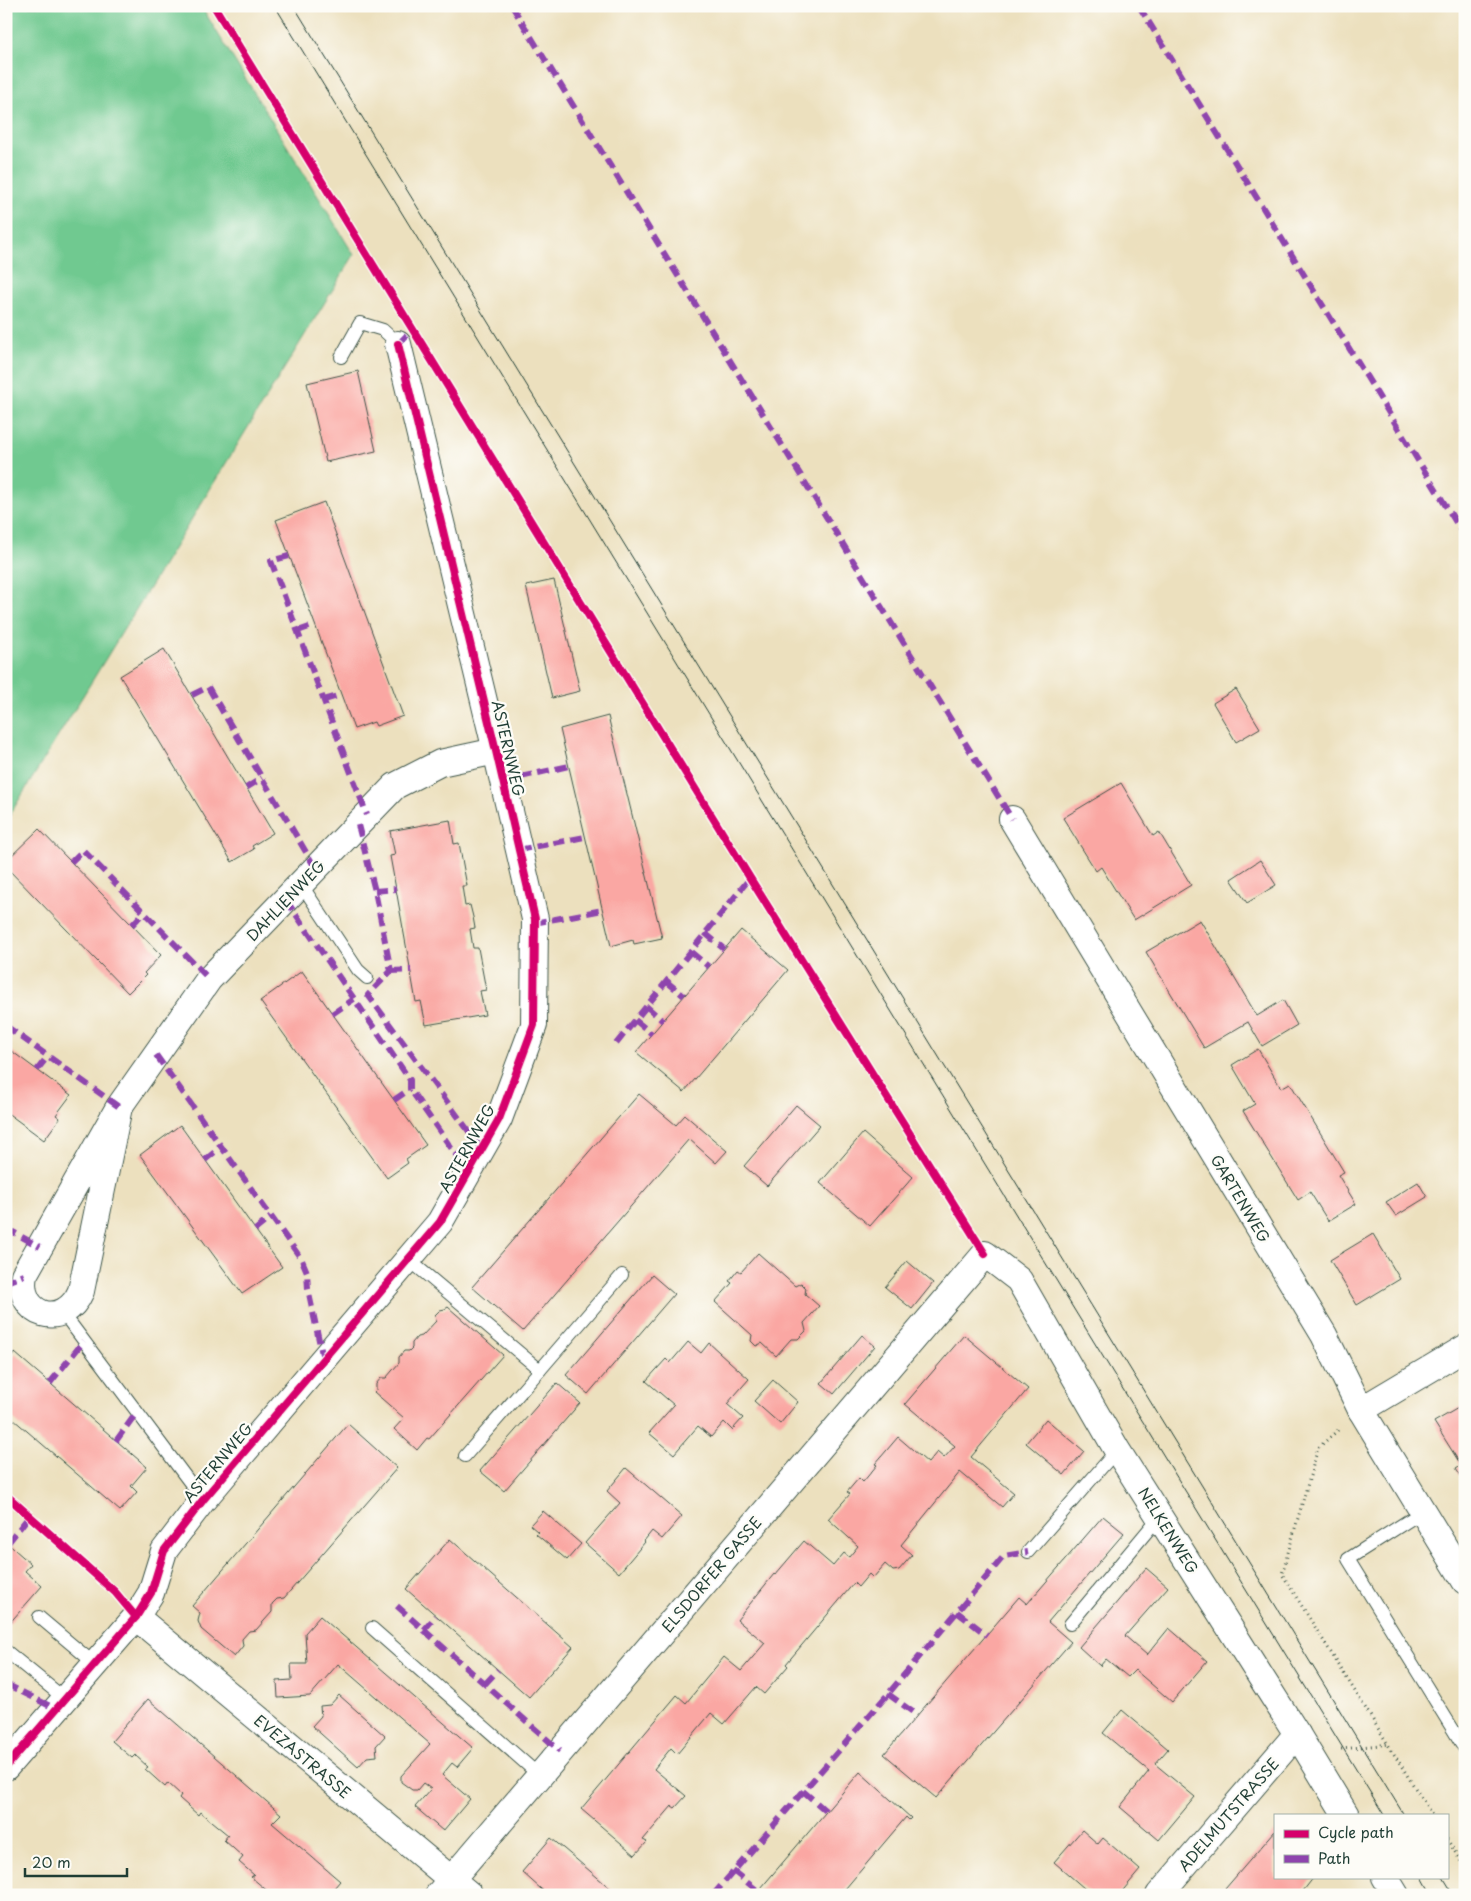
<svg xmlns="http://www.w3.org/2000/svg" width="1471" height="1901" viewBox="0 0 1471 1901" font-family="'Playpen Sans',sans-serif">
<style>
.green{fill:#6fc990;stroke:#478362}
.building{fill:#faa7a3}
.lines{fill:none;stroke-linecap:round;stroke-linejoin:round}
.service-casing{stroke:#3e5549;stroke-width:14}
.minor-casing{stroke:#3e5549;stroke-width:28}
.path{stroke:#3e5549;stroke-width:3;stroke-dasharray:1 4;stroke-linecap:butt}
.service{stroke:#fff;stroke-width:12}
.minor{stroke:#fff;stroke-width:26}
.tram{stroke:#1f3d34;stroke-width:1}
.quiet{stroke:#8e44ad;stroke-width:6;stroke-dasharray:12 6;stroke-linecap:butt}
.cycleway-casing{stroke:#fdfcf7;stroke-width:11}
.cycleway{stroke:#d6006c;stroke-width:8}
.labels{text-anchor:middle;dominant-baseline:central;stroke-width:4.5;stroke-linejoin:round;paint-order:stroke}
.street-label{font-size:15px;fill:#1f3d34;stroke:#fdfcf7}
</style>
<rect width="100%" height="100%" fill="#fdfcf7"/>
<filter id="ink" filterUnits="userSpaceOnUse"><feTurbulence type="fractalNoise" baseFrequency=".02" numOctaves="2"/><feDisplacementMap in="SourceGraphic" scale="10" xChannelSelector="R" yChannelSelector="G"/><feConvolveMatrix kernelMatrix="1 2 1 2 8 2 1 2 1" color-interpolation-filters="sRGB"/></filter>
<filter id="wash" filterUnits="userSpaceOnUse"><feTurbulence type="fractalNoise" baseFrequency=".0096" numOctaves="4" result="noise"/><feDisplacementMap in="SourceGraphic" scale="20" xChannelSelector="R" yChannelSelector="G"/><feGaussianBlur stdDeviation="1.12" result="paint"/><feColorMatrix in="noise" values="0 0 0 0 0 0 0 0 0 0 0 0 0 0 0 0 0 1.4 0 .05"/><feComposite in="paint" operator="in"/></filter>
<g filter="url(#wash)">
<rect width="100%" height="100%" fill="#ece0be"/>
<polygon class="green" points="6,6 201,6 354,255 6,821"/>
<g id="blocks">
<g class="building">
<polygon points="358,371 376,451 326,462 307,383"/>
<polygon points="324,502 403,716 376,726 374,722 354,729 276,520"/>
<polygon points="554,580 580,691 552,698 526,586"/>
<polygon points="164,649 273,833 252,846 254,849 232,862 120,676"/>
<polygon points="1236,689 1260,728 1236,742 1213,703"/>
<polygon points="608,716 662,938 634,944 633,940 611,946 560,729"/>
<polygon points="1121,783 1153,836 1159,832 1191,885 1134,920 1101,867 1096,871 1063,818"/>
<polygon points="450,820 454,844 459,843 467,886 462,886 465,906 470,905 473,917 475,928 470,929 473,948 478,948 486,990 480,991 485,1015 426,1025 421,1001 416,1002 408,956 390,856 395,855 390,831"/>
<polygon points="39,829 161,955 144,973 146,975 128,993 6,867 6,861"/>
<polygon points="1260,860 1276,885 1247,903 1231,879"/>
<polygon points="1200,920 1257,1016 1283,1000 1297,1025 1262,1046 1248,1022 1204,1048 1146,952"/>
<polygon points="741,930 788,970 684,1092 636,1052"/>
<polygon points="302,971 426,1145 406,1159 408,1163 387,1178 260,1001"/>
<polygon points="6,1047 71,1095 56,1115 60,1118 44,1140 6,1112"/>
<polygon points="1258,1049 1281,1088 1290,1083 1344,1172 1338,1175 1356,1204 1328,1221 1310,1192 1298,1200 1243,1111 1255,1104 1232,1065"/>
<polygon points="639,1094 676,1125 685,1115 727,1151 716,1163 689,1139 523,1331 472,1287"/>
<polygon points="796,1105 820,1125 767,1186 744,1166"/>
<polygon points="180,1125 282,1267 242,1294 140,1155"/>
<polygon points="863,1133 913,1177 870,1226 820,1183"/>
<polygon points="1418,1182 1427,1197 1396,1216 1386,1202"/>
<polygon points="1373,1234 1400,1279 1357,1305 1330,1260"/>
<polygon points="758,1253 795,1286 801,1283 806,1288 805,1294 819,1306 804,1323 806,1331 798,1339 791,1339 776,1356 762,1343 756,1346 751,1341 752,1335 715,1302 732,1283 729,1281 738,1270 741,1272"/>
<polygon points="907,1261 933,1283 912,1309 885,1287"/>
<polygon points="652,1275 674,1294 588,1394 566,1375"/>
<polygon points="448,1307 503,1355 429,1439 427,1438 417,1450 394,1429 404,1418 374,1392 376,1390 376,1384 381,1378 386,1378 399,1363 399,1357 404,1351 409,1351 412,1348 412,1343 417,1337 422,1336 436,1321 435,1315 440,1310 445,1309"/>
<polygon points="862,1335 875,1346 834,1394 821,1383"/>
<polygon points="964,1335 1028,1389 971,1457 1014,1493 1002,1507 960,1472 901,1545 912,1555 899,1570 893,1571 885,1564 873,1578 869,1574 858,1587 854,1583 786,1664 788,1666 764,1694 756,1687 724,1724 711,1713 677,1754 671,1748 654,1769 686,1796 675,1808 672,1806 643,1840 647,1842 635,1855 581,1809 677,1695 686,1703 724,1657 741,1671 765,1643 737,1620 774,1574 775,1575 804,1541 833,1566 844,1553 849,1557 858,1546 828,1519 850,1494 847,1492 859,1478 863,1482 877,1465 875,1464 898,1437 928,1463 937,1452 944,1458 955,1446 905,1404"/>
<polygon points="688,1342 701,1353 709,1343 749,1379 727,1404 743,1418 732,1430 724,1422 711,1437 698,1426 674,1454 649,1433 674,1405 646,1381 666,1359 670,1363"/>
<polygon points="15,1353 147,1467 131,1486 137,1492 120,1511 6,1413 6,1363"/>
<polygon points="773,1380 798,1402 780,1424 754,1401"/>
<polygon points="557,1383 580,1403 504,1491 480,1471"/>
<polygon points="1465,1404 1465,1482 1456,1468 1461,1465 1434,1422"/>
<polygon points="1046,1419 1084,1451 1064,1475 1026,1443"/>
<polygon points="348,1424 397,1468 284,1598 277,1599 272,1604 272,1612 256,1630 249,1631 242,1639 243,1646 234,1657 201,1629 198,1621 200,1613 192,1606"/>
<polygon points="626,1468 682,1516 662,1539 652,1531 644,1541 645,1542 619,1573 585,1543 620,1503 607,1491"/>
<polygon points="543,1511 581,1544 567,1560 536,1534 538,1532 530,1525"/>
<polygon points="1103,1516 1124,1533 1048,1622 1071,1642 936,1798 884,1754 1019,1597 1027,1604"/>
<polygon points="450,1539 573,1647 529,1697 406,1589"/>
<polygon points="6,1542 31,1564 25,1571 42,1586 7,1626"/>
<polygon points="1146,1568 1168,1587 1125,1636 1147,1655 1169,1628 1207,1661 1172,1702 1135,1670 1128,1677 1106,1659 1100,1666 1079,1647"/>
<polygon points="320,1616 473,1748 457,1767 452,1763 442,1775 470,1799 443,1831 415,1807 431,1789 423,1783 417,1790 412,1790 401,1782 401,1776 430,1744 338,1664 310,1696 278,1698 277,1681 292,1680 291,1664 307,1664 305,1633"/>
<polygon points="339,1695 385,1736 376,1746 377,1756 367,1757 358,1767 312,1726 321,1716 320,1706 330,1705"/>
<polygon points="148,1699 281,1814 272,1823 340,1881 328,1895 277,1895 273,1891 271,1894 251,1877 254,1875 239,1862 243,1857 224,1840 228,1835 200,1812 198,1815 179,1798 181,1795 168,1783 165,1787 145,1769 148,1767 135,1755 132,1758 112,1741"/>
<polygon points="1122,1710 1168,1749 1155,1764 1195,1797 1159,1840 1120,1807 1149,1771 1103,1733"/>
<polygon points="860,1772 911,1818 909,1820 906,1817 840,1895 755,1895"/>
<polygon points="1082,1830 1098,1844 1103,1838 1140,1870 1119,1895 1092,1895 1054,1862"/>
<polygon points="1275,1831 1275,1877 1314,1877 1300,1895 1294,1892 1291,1895 1227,1895 1229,1893 1225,1889"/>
<polygon points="551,1838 570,1854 618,1895 549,1895 541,1889 522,1872"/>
</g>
</g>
</g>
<g filter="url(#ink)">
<use href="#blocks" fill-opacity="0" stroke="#3e5549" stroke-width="1"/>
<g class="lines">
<defs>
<g id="service">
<polyline points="341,357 360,323 383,330 398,344"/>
<polyline points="301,884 358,970 367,978"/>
<polyline points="408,1259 540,1370 622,1275"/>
<polyline points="63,1313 203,1500"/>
<polyline points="465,1456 540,1370"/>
<polyline points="1422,1512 1348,1559 1465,1749"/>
<polyline points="1028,1552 1117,1450"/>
<polyline points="39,1617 95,1664"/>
<polyline points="1070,1624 1160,1516"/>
<polyline points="372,1628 540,1776"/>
<polyline points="6,1651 65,1699"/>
</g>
<g id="minor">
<polyline points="1012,819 1324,1335 1361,1410 1465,1581"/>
<path d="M119 1107 81 1291C64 1331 16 1316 24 1275L119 1107 209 979 395 786 440 763 496 751"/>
<polyline points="1361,1410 1465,1348"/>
<polyline points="136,1617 470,1895"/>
<polyline points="6,1767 136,1617 151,1593 164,1551 203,1500 440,1222 499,1119 534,1025 535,919 496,751 398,344"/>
<polyline points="1385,1877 1396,1895"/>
<polyline points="438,1895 985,1254 1019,1280 1117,1450 1297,1734 1346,1815"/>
<polyline points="1159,1895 1297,1734"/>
</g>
</defs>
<use href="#service" class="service-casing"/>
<use href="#minor" class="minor-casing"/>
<g class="path">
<polyline points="1338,1430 1318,1448 1282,1574 1432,1815"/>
<polyline points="1341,1749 1390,1744"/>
<polyline points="1447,1839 1465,1868"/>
</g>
<use href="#service" class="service"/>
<use href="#minor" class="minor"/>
<g class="tram">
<polyline points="275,6 1384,1815"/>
<polyline points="294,6 1404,1815"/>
<polyline points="1422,1877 1432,1895"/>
<polyline points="1443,1877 1454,1895"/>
</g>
<g class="quiet">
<polyline points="512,6 1012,819"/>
<polyline points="1139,6 1465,537"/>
<polyline points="398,344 412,330"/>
<polyline points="289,556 271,561 367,815"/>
<polyline points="298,631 315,625"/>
<polyline points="192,695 208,687 316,869"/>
<polyline points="324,700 341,695"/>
<polyline points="503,781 569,766"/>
<polyline points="246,788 262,778"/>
<polyline points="358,825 375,891 391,971 368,995 482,1149"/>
<polyline points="518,850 585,837"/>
<polyline points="71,862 83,850 209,979"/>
<polyline points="375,891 396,889"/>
<polyline points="286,900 410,1080 410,1089 468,1172"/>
<polyline points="534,923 603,910"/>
<polyline points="132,925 144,912"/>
<polyline points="705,933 724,949"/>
<polyline points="691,952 709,967"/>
<polyline points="391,971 411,970"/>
<polyline points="666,981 684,996"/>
<polyline points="646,1006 663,1021"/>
<polyline points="332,1014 354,999"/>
<polyline points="635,1020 652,1034"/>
<polyline points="6,1026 119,1107"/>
<polyline points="616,1044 750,878"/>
<polyline points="156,1055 302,1260 307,1272 308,1289 323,1359"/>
<polyline points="37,1070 48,1056"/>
<polyline points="394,1100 410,1089"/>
<polyline points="205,1160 221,1147"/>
<polyline points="6,1228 40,1247"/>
<polyline points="255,1230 271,1217"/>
<polyline points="6,1285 9,1281 24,1275"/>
<polyline points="50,1383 84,1341"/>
<polyline points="116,1441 137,1412"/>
<polyline points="8,1543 30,1515"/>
<polyline points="397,1606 560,1751"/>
<polyline points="957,1612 987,1635"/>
<polyline points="424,1630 436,1616"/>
<polyline points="6,1684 56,1709"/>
<polyline points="485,1684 498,1670"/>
<polyline points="888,1694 917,1715"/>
<polyline points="803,1791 826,1811"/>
<polyline points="733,1871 758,1891"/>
<polyline points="713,1895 888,1694 1004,1556 1028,1552"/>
</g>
<defs>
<g id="cycleway">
<polyline points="214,6 750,878 985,1254"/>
<polyline points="6,1495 115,1592 136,1617"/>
<polyline points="6,1767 136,1617 151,1593 164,1551 203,1500 440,1222 499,1119 534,1025 535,919 496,751 398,344"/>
</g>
</defs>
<use href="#cycleway" class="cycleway-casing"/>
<use href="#cycleway" class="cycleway"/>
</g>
</g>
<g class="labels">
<g class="street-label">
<text transform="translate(509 748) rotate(77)">ASTERNWEG</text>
<text transform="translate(285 900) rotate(-46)">DAHLIENWEG</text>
<text transform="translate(466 1148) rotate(-61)">ASTERNWEG</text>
<text transform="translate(1241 1198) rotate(59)">GARTENWEG</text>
<text transform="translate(217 1462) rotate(-50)">ASTERNWEG</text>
<text transform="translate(1169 1530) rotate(58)">NELKENWEG</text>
<text transform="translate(711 1574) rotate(-50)">ELSDORFER GASSE</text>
<text transform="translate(303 1756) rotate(40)">EVEZASTRASSE</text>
<text transform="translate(1228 1814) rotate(-49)">ADELMUTSTRASSE</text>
</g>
</g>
<rect width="1471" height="1901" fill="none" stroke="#fdfcf7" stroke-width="25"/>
<rect x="1274" y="1814" width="175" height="65" fill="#fdfcf7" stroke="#a4b0a9"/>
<rect x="1284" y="1830" width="25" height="8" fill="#d6006c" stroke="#a4b0a9"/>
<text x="1318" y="1838" font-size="15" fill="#1f3d34">Cycle path</text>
<rect x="1284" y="1855" width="25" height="8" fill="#8e44ad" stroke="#a4b0a9"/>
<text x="1318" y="1864" font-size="15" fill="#1f3d34">Path</text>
<path d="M25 1868v8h102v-8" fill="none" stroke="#1f3d34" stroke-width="2.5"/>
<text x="32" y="1868" font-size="15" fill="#1f3d34" stroke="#fdfcf7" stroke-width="4" paint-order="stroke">20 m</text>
</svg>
